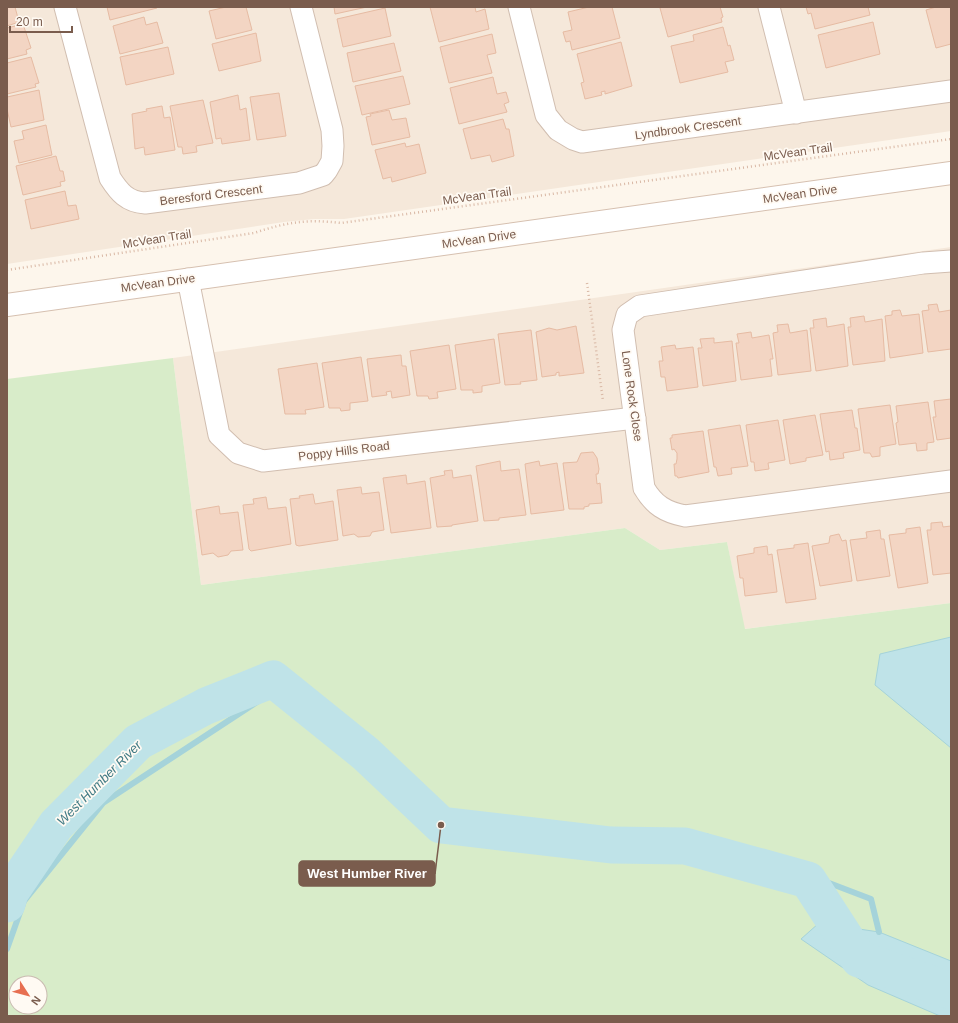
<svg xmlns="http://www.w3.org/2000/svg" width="958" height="1023" viewBox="0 0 958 1023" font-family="Arial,sans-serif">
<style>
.residential{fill:#f5e8da}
.green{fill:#d8ecc9;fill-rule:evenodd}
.water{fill:#bfe3e8;stroke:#a5d3da}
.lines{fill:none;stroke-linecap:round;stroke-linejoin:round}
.stream{stroke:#a5d3da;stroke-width:6}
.river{stroke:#bfe3e8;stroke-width:37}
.building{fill:#f3d5c3;stroke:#e6bba3}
.minor-casing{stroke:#d1beb0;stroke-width:23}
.secondary-casing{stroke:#d6c0b0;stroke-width:24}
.path{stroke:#d9b8a5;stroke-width:2.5;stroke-dasharray:1 3;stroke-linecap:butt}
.minor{stroke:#fff;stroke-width:21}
.secondary{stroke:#fff;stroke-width:22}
.labels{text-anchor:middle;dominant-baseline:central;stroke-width:3.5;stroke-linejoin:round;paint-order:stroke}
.street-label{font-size:12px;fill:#7a5c4d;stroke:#fffaf3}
.water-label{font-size:13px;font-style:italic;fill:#437c86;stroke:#fffaf3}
.leader{fill:none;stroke:#7a5c4d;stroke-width:1.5}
.callout-dot{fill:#7a5c4d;stroke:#fffaf3;stroke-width:1.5}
.callout{fill:#7a5c4d;stroke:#7a5c4d;stroke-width:1.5}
.callout-label{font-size:13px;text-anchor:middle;font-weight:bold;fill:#fff}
</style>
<rect width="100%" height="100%" fill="#fdf6ec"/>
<g class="residential">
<polygon points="7,7 951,7 951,131 344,219 314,219 284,222 7,264"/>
<polygon points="951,247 951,603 744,629 727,542 660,550 625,528 201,585 173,358"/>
</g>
<path class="green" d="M173 358 201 585 625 528 660 550 727 542 745 629 951 603V1016H7V379ZM16 983H40V1007H16Z"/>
<g class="water">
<polygon points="951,637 951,748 875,685 880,654"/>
<polygon points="819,923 879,932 951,961 951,1016 940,1016 868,985 801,939"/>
</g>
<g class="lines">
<polyline class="stream" points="7,949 24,901 103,803 269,694 301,699 344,726 399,787 464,831 527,849 619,850 706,836 871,899 879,932"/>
<polyline class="river" points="7,904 10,893 56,825 138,742 206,706 273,679 366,754 441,825 611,845 685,846 808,880 859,959 951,991"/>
</g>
<g class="building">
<polygon points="7,7 15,7 19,22 7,26"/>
<polygon points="107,7 157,7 157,8 110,20"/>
<polygon points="226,7 246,7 252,30 216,39 209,11"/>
<polygon points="334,7 367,7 335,14"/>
<polygon points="430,7 475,7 476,12 485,9 489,29 439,42"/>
<polygon points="589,7 612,7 620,38 572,50 570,41 566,42 563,32 572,30 568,12"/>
<polygon points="663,7 720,7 723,17 721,18 722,22 668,37 660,8"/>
<polygon points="806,7 868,7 870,15 815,29 811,13 808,14"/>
<polygon points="936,7 951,7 951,44 936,48 926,10"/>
<polygon points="385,8 391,36 343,47 337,19"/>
<polygon points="144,17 146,25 157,22 163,43 120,54 113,26"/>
<polygon points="873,22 880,54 826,68 818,35"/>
<polygon points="23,24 31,48 26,50 27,54 7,59 7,28"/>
<polygon points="723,27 728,46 730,45 734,60 725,62 728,72 680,83 671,46 694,41 693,35"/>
<polygon points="256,33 261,61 219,71 212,44"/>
<polygon points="492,34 496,53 487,55 492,73 449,83 440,47"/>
<polygon points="621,42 632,86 605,94 605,91 601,92 602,95 585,99 581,83 584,82 577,54"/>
<polygon points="394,43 401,71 353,82 347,53"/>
<polygon points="168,47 174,74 126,85 120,57"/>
<polygon points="31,57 39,83 35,84 36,87 7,94 7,63"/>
<polygon points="403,76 410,104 362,115 355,86"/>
<polygon points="493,77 497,94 506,92 509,102 504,104 507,112 459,124 450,88"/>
<polygon points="39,90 44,120 11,127 7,109 7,97"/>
<polygon points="279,93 286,136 257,140 250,97"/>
<polygon points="238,95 240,110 246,108 250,140 222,144 221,138 216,139 210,102"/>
<polygon points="203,100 213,143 196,146 197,152 183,154 182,147 178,147 170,106"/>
<polygon points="162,106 164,118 170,117 175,150 145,155 144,147 135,149 132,114 147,111 146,109"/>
<polygon points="389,110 392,120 406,118 410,137 372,145 366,117 371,116 370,114"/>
<polygon points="503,119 506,129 509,129 514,156 492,162 490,155 471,159 463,129"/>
<polygon points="46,125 52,155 19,163 14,141 24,139 22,131"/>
<polygon points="405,143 406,147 419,144 426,173 392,182 391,177 383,179 375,150"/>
<polygon points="56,156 60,171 63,171 65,181 60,182 61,186 23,195 16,166"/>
<polygon points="65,191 68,206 76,205 79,219 31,229 25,200"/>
<polygon points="937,304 939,312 951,310 951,349 928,352 922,311 929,310 928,305"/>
<polygon points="900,310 902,316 919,314 923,353 890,358 885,316 892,315 892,311"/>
<polygon points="864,316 865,322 882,319 885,361 853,365 848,327 851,327 850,318"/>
<polygon points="826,318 827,327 844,324 848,366 816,371 810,328 814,328 813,320"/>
<polygon points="788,324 790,333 807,330 811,371 778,375 773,333 778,332 777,325"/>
<polygon points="576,326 584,373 559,376 559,372 556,373 556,375 542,377 536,332 549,328 557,330"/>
<polygon points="531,330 537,380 520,382 521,384 505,385 498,334"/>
<polygon points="751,332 752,338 769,335 773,359 770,359 772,376 741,380 736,343 739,343 737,334"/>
<polygon points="714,338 714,343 732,341 736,381 703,386 698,348 702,348 700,339"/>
<polygon points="494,339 500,383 482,386 482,392 473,393 473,390 461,390 455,345"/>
<polygon points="449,345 456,389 437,392 438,398 429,399 428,396 417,396 410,351"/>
<polygon points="675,345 676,349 693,347 698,387 667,391 665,377 661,377 659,361 663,361 661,347"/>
<polygon points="401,355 402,366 406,366 410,395 392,398 391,391 386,392 387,395 372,397 367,359"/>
<polygon points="361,357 368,401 350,403 350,410 341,411 340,408 329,408 322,363"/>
<polygon points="317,363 324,407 305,410 306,414 285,414 278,369"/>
<polygon points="951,399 951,438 937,440 933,417 936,417 934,401"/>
<polygon points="928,402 934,442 927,443 927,450 917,451 916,443 899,445 896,423 898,422 896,406"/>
<polygon points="890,405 896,444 880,447 880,456 872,457 870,453 864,453 858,409"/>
<polygon points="852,410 855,428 857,428 860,450 843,453 844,458 830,460 829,451 826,452 820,414"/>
<polygon points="815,415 823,455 806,458 806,461 790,464 783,420"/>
<polygon points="778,420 785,460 768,463 769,469 755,471 754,462 751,462 746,425"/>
<polygon points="740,425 748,466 731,468 732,474 718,476 716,467 714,467 708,430"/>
<polygon points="703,431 709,472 678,478 677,476 675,476 674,464 676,464 677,459 677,453 674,449 672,450 670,438 672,438 672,435"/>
<polygon points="593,452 597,458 599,469 598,474 596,474 597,484 600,483 602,503 589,504 589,506 584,507 584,509 569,509 563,463 577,462 581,453"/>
<polygon points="500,461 501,471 519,469 526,515 499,518 499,520 484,521 476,466"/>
<polygon points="539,461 540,466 557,463 564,510 531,514 525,464"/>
<polygon points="452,470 453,478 471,475 478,521 452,525 452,526 437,527 430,478 445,475 444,471"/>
<polygon points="406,475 407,484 425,481 431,528 391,533 383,478"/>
<polygon points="361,487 362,494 379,492 384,530 372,532 370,536 358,537 354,534 343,536 337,490"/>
<polygon points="313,494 315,504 333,501 338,540 299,546 296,545 290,499 300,498 299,496"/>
<polygon points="266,497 268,509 286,507 291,544 251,551 249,549 243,505 254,504 253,499"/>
<polygon points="219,506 220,514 238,512 243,550 231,551 228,555 218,557 213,553 202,555 196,510"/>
<polygon points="942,522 943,527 951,526 951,573 933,575 927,530 931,530 931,523"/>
<polygon points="920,527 928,583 898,588 889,535 906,533 906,529"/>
<polygon points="880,530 881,539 884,539 890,576 857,581 850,540 867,538 866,532"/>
<polygon points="839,534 842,541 846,540 852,581 820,586 812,546 829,543 830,536"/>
<polygon points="808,543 816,599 786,603 777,550 794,548 794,545"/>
<polygon points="767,546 768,555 772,554 777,592 745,596 743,578 740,578 737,556 754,553 754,548"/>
</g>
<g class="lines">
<defs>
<g id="minor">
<path d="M65 7 110 178C119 192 127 202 145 203L299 183 323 175 327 170 332 161 333 146 332 130 301 7"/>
<polyline points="519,7 546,115 558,130 573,139 582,142 951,91"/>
<polyline points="769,7 796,113"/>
<path d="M951 261 923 263 640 306 627 315 623 330 644 488C654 505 665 512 685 516L951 481"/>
<polyline points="188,279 219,435 238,453 263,461 635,418"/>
</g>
<polyline id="secondary" points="7,305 951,173"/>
</defs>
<use href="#minor" class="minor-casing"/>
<use href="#secondary" class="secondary-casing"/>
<g class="path">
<path d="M7 270 254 233C287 222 307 219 341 223L951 139"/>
<polyline points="587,283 603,401"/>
</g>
<use href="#minor" class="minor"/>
<use href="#secondary" class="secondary"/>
</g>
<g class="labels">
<g class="street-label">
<text transform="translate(688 128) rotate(-8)">Lyndbrook Crescent</text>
<text transform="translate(798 152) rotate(-8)">McVean Trail</text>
<text transform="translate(800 194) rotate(-8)">McVean Drive</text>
<text transform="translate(211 195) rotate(-7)">Beresford Crescent</text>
<text transform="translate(477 196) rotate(-8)">McVean Trail</text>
<text transform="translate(157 239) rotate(-9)">McVean Trail</text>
<text transform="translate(479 239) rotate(-8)">McVean Drive</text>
<text transform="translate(158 283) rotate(-8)">McVean Drive</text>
<text transform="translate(632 396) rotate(82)">Lone Rock Close</text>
<text transform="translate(344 451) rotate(-7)">Poppy Hills Road</text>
</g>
<g class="water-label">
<text transform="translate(99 783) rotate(-45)">West Humber River</text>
</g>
</g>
<path class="leader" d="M441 825L435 874"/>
<circle class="callout-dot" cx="441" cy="825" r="4"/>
<rect class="callout" x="299" y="861" width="136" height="25" rx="4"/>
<g class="callout-label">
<text x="367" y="878">West Humber River</text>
</g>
<rect width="958" height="1023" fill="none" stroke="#7a5c4d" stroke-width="16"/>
<g transform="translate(28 995) rotate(126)"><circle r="19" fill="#fffaf3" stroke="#cabbb1"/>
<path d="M0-3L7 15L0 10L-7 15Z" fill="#e76f51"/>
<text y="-6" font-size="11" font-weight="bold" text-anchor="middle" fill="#7a5c4d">N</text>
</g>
<path d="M10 26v6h62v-6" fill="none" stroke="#7a5c4d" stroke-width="2"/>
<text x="16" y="26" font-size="12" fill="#7a5c4d" stroke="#fffaf3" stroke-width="3" paint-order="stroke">20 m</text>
</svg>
